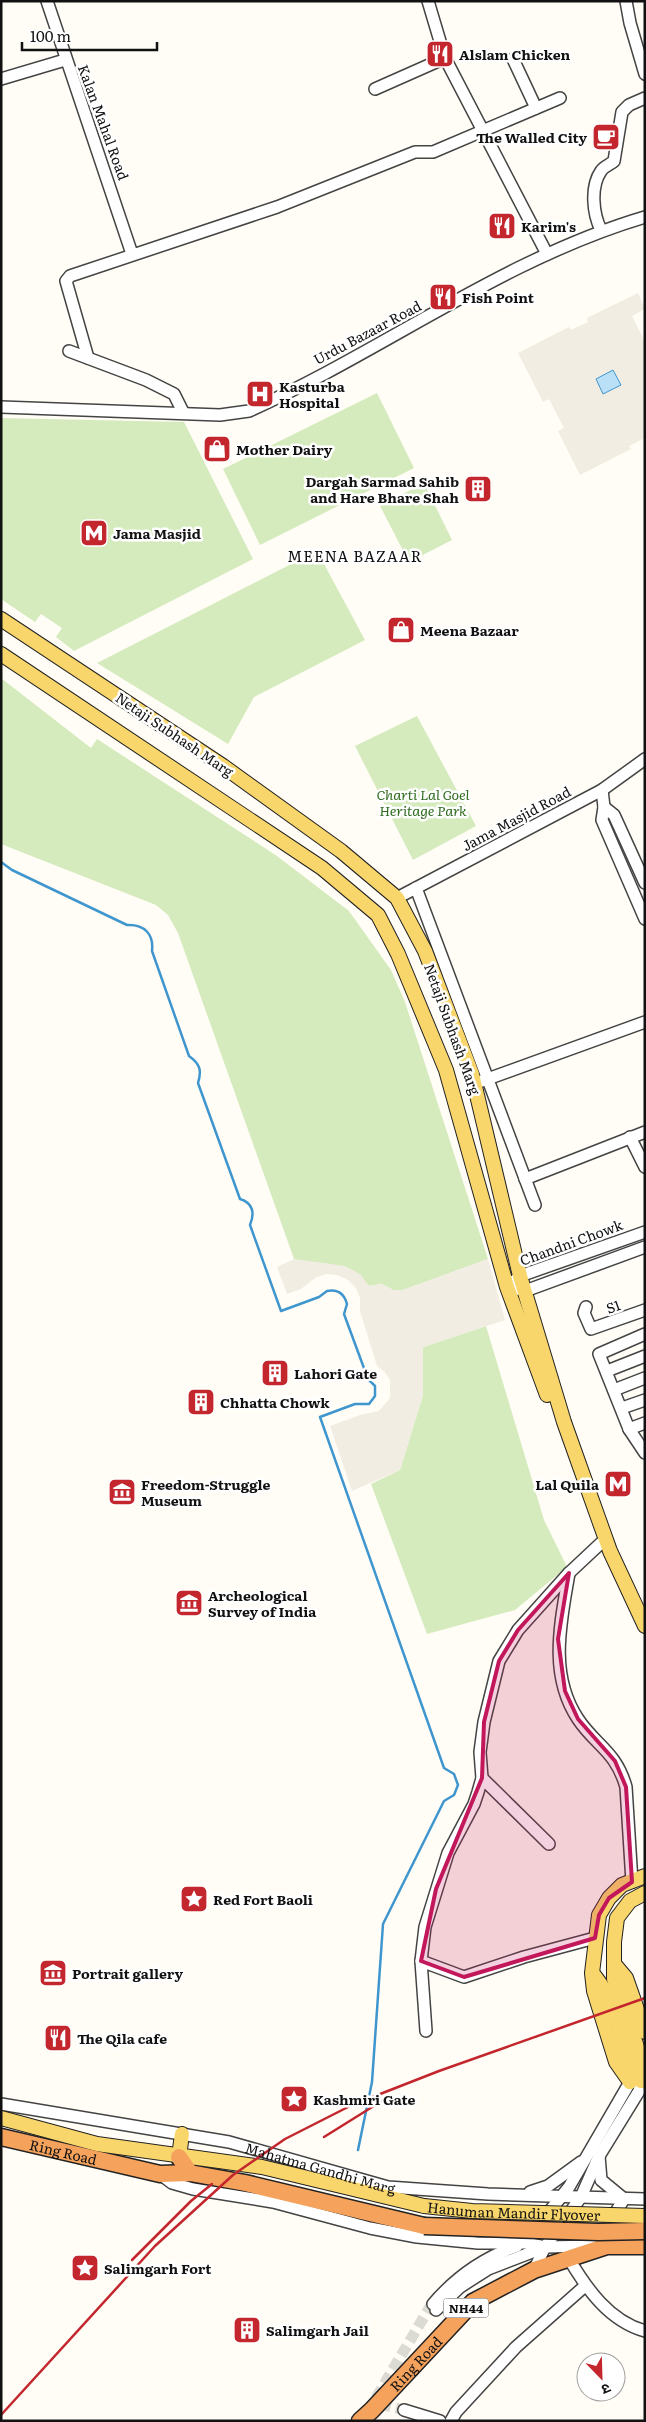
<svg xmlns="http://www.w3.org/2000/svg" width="646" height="2422" viewBox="0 0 646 2422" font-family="Literata,'Noto Sans Devanagari',serif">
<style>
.green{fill:#d5ebbd}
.plaza{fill:#f1ede2}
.water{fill:#b9e0f7;stroke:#3f96cf}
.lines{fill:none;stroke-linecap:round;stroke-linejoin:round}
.stream{stroke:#3f96cf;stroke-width:2.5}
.minor-tunnel{stroke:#dbdad3;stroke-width:11;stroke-dasharray:11 5.5;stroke-linecap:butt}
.minor-casing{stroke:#444;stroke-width:14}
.major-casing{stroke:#222;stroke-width:16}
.highway-casing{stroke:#222;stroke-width:19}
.minor{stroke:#fff;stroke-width:11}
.major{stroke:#f9d66b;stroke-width:14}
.highway{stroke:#f5a25d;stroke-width:16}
.rail{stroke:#c4262e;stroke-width:2.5}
.major-bridge-casing{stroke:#222;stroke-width:16;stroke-linecap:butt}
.highway-bridge-casing{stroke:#222;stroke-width:19;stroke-linecap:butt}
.major-bridge{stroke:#f9d66b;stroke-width:14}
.highway-bridge{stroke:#f5a25d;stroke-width:16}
.marked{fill:#c2185b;fill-opacity:0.2;stroke:#c2185b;stroke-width:4;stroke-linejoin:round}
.labels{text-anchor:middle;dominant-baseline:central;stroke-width:5;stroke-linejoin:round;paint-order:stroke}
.shield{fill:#fff;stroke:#585858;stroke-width:1}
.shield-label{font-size:12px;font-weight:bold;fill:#111}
.poi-label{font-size:14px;font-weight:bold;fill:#111;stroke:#fff;text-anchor:start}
.street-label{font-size:14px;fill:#111;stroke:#fff}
.park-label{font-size:14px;font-style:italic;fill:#2f6b1f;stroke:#fff}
.neighbourhood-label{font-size:15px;letter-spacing:1px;fill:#111;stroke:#fff}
</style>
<rect width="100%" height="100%" fill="#fffdf5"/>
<g class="green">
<polygon points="377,393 414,468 260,545 223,469"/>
<polygon points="1,418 184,422 253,559 74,651 56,637 62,628 41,614 35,622 1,599"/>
<polygon points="424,483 452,540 409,562 380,506"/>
<polygon points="317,551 365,640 254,697 228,744 97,663"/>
<path d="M1 678 91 748 97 739 277 856 349 911 391 970 405 1002 488 1259 403 1290H393L382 1284 369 1286C348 1259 323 1266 294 1259L178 933 168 915 156 905 1 844Z"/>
<polygon points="417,716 476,826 413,860 355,746"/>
<polygon points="486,1326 544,1520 567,1567 515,1610 427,1634 371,1484 400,1470 423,1395 423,1347"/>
</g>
<g class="plaza">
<polygon points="638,293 645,309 632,316 645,342 645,438 629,446 631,449 580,475 558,431 564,428 549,399 543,402 518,353 569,327 571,330 588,322 587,318"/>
<polygon points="294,1259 345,1266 360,1274 369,1286 382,1284 393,1290 403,1290 488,1259 505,1320 423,1347 423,1395 400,1470 352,1491 330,1426 360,1415 379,1411 390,1398 390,1380 385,1372 377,1366 360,1311 360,1298 356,1288 348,1280 337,1275 326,1274 315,1278 301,1289 287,1294 277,1267"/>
</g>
<polygon class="water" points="613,370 621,385 603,394 596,379"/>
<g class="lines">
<path class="stream" d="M1 862 12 870 127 925C144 924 154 934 152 951L189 1056C200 1064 202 1070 198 1083L240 1199C253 1203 255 1213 250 1225L281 1311 319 1297 327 1291C337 1289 344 1293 347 1304L344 1314 368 1379 375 1386V1396L369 1404H355L320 1417 444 1768 454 1774 458 1785 454 1795 444 1801 383 1924 372 2082 358 2150"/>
<g class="minor-tunnel">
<polyline points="376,2398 431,2305"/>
<polyline points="380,2404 404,2410"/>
</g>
<defs>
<g id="minor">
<polyline points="47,1 132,254"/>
<polyline points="428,1 445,58 547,254"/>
<polyline points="626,1 630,23 645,74"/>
<polyline points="513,59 536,108"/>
<polyline points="1,79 65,60"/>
<polyline points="375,89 445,58"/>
<path d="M601 230C593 214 590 187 601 171 604 166 610 165 614 161L622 112 629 105 645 98"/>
<polyline points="69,351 146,380 174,394 183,412"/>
<polyline points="88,358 66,281 70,276 277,207 415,152 433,152 560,98"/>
<path d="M1 407 220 415 249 411C383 351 503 259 645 217"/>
<polyline points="602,790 604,807 602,820 645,919"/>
<polyline points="604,807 614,815 645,883"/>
<polyline points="416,888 535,1205"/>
<polyline points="397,898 602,790 645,759"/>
<polyline points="482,1081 645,1022"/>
<polyline points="630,1137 645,1167"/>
<polyline points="525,1179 645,1132"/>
<polyline points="507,1287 520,1276 645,1232"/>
<polyline points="517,1289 525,1291 645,1247"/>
<polyline points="586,1307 584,1313 591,1329 645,1310"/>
<polyline points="645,1334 599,1354 629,1429 645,1453"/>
<polyline points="607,1371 645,1356"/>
<polyline points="614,1390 645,1378"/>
<polyline points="622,1408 645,1400"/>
<polyline points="629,1429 645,1423"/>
<path d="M569 1573C561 1621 548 1674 578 1719 595 1745 616 1751 626 1787L632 1882"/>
<polyline points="482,1778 549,1844"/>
<polyline points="421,1961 464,1977 524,1957 595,1938"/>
<polyline points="426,2031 421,1961 425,1927 448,1853 474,1804 478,1792 482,1778 480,1752 484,1722 499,1661 518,1630 569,1573 601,1543"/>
<path id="s1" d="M1 2104 229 2142 388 2187 488 2194 645 2199"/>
<polyline points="599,2156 601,2180 624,2199 609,2223 608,2239"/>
<polyline points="160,2174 172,2183 193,2189 273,2202 370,2228 417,2237 478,2243 526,2243 545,2247 595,2246"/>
<polyline points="530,2192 548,2186 581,2162"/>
<polyline points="532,2233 569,2187 630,2082"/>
<path d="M569 2259C587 2289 609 2321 645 2331"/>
<polyline points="534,2270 545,2247 581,2197 599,2156 639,2091 641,2081"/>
<path d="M433 2304C456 2277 483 2258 517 2246"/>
<polyline points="436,2310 460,2287 488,2269 545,2247"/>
<polyline points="404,2410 440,2421"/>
<polyline points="451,2421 456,2412 516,2347 585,2286"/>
</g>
<g id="major">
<polyline points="1,619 223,766 341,851 397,898 425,951 472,1074 520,1276 564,1422 610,1551 645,1626"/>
<polyline points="1,654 322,868 378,915 398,954 446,1070 507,1287 547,1395"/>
<polyline points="615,1965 626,1978 645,2032"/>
<path d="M593 1974C615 1999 627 2049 630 2082"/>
<polyline points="641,2081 637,2047 614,1979 614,1942 617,1918 630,1901 645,1893"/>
<polyline points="630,2082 616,2062 594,1991 592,1973 599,1915 609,1898 622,1885 645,1876"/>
<polyline points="1,2118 97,2144 262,2167 424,2206"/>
<polyline points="179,2157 182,2134"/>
</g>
<g id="highway">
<path id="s2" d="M1 2137 160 2174 190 2173 245 2183 424 2226"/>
<polyline points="179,2157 190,2173"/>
<path id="s3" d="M360 2421 372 2410 473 2302 534 2270 607 2246H645"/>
</g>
</defs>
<use href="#minor" class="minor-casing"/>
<use href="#major" class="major-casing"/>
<use href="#highway" class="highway-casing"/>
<use href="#minor" class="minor"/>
<use href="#major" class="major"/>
<use href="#highway" class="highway"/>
<g class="rail">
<polyline points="324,2137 385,2099"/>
<polyline points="132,2260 191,2201 212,2184"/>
<polyline points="1,2415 155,2246 233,2175 285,2139 352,2105 439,2071 645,1998"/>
</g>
<defs>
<g id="major-bridge">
<path id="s4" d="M424 2206 472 2211 645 2216"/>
</g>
<polyline id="highway-bridge" points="424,2226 598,2232 645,2231"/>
</defs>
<use href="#major-bridge" class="major-bridge-casing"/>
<use href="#highway-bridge" class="highway-bridge-casing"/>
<use href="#major-bridge" class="major-bridge"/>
<use href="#highway-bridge" class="highway-bridge"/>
</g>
<path class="marked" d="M569 1573 558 1639 565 1691 578 1719 615 1761 626 1787 632 1882 609 1898 599 1915 595 1938 464 1977 421 1961 436 1889 482 1778 484 1722 499 1661 518 1630Z"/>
<defs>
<symbol id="restaurant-square" viewBox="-11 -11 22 22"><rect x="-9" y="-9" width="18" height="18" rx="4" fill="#c4262e" stroke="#fff"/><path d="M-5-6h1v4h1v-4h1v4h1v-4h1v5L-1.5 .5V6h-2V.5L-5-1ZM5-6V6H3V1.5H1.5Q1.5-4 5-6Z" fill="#fff"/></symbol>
<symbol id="cafe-square" viewBox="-11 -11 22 22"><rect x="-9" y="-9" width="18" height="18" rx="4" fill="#c4262e" stroke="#fff"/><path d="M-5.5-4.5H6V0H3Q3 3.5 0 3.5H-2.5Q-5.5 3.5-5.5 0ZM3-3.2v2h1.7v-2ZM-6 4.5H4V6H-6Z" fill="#fff"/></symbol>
<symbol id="hospital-square" viewBox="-11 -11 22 22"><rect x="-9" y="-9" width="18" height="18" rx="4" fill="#c4262e" stroke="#fff"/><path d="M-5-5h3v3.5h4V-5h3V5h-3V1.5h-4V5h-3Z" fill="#fff"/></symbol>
<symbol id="shop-square" viewBox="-11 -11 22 22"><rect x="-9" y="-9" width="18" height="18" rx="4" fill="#c4262e" stroke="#fff"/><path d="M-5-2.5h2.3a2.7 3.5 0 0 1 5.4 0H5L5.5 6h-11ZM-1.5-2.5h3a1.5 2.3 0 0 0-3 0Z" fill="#fff"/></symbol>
<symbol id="building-square" viewBox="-11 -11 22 22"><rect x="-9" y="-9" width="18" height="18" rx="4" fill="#c4262e" stroke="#fff"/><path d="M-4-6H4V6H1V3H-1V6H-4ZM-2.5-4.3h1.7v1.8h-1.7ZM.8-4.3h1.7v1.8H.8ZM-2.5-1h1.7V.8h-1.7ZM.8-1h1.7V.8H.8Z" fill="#fff"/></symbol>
<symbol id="metro-square" viewBox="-11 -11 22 22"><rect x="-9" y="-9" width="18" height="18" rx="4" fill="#c4262e" stroke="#fff"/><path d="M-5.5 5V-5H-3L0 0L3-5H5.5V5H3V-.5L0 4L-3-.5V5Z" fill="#fff"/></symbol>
<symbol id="museum-square" viewBox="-11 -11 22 22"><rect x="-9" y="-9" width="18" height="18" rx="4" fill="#c4262e" stroke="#fff"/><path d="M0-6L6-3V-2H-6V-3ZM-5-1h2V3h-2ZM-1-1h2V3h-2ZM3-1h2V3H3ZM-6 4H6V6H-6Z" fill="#fff"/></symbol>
<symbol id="sight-square" viewBox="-11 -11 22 22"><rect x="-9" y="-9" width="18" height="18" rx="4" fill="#c4262e" stroke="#fff"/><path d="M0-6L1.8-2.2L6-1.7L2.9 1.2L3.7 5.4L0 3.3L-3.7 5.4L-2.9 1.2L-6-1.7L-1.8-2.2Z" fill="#fff"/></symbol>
</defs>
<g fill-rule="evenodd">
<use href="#restaurant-square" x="424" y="38" width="32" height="32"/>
<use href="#cafe-square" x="590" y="121" width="32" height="32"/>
<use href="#restaurant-square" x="486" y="210" width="32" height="32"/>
<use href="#restaurant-square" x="427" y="281" width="32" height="32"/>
<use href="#hospital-square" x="244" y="378" width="32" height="32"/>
<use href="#shop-square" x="201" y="433" width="32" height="32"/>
<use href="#building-square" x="462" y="473" width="32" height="32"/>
<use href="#metro-square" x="78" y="517" width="32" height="32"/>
<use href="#shop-square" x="385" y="614" width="32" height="32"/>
<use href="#building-square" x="259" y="1357" width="32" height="32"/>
<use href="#building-square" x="185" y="1386" width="32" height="32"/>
<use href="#metro-square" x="602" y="1468" width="32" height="32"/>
<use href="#museum-square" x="106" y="1476" width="32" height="32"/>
<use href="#museum-square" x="173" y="1587" width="32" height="32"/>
<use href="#sight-square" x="178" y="1883" width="32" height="32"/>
<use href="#museum-square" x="37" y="1957" width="32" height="32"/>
<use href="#restaurant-square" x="42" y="2022" width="32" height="32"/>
<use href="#sight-square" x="278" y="2083" width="32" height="32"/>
<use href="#sight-square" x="69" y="2252" width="32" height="32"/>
<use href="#building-square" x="231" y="2314" width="32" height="32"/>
</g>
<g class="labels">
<rect class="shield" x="443.5" y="2298.5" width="45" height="19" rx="4"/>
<g class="shield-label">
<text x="466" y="2308">NH44</text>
</g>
<g class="poi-label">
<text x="459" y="54">Alslam Chicken</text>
<text x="587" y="137" text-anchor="end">The Walled City</text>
<text x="521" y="226">Karim's</text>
<text x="462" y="297">Fish Point</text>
<text x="279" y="386">Kasturba<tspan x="279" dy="16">Hospital</tspan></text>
<text x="236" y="449">Mother Dairy</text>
<text x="459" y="481" text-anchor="end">Dargah Sarmad Sahib<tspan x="459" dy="16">and Hare Bhare Shah</tspan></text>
<text x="113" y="533">Jama Masjid</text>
<text x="420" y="630">Meena Bazaar</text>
<text x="294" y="1373">Lahori Gate</text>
<text x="220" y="1402">Chhatta Chowk</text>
<text x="141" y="1484">Freedom-Struggle<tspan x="141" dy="16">Museum</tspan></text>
<text x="599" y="1484" text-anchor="end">Lal Quila</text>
<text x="208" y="1595">Archeological<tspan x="208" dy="16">Survey of India</tspan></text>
<text x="213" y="1899">Red Fort Baoli</text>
<text x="72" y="1973">Portrait gallery</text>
<text x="77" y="2038">The Qila cafe</text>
<text x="313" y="2099">Kashmiri Gate</text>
<text x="104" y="2268">Salimgarh Fort</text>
<text x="266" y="2330">Salimgarh Jail</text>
</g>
<g class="street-label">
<text transform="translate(104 122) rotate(70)">Kalan Mahal Road</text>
<text transform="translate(367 332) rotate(-28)">Urdu Bazaar Road</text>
<text transform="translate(175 734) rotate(34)">Netaji Subhash Marg</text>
<text transform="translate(516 818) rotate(-28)">Jama Masjid Road</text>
<text transform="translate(453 1029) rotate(70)">Netaji Subhash Marg</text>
<text transform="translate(571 1242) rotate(-20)">Chandni Chowk</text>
<text transform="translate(613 1306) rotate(-20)">S1</text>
<text stroke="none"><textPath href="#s2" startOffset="64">Ring Road</textPath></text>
<text stroke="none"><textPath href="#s1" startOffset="326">Mahatma Gandhi Marg</textPath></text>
<text stroke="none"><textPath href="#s4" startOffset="90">Hanuman Mandir Flyover</textPath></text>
<text stroke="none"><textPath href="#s3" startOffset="80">Ring Road</textPath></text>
</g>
<g class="park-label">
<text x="423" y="794">Charti Lal Goel<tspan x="423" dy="16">Heritage Park</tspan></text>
</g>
<g class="neighbourhood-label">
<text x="355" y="555">MEENA BAZAAR</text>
</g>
</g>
<rect width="646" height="2422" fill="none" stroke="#111111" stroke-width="5"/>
<g transform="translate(601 2377) rotate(157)"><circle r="24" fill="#ffffff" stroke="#a0a0a0"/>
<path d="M0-4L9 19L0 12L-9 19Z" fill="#c4262e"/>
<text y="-8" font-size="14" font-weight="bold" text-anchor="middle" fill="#111111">उ</text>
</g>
<path d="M22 42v8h135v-8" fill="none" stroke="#111111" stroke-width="2.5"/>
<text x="30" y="42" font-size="15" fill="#111111" stroke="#ffffff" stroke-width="4" paint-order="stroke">100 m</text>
</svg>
